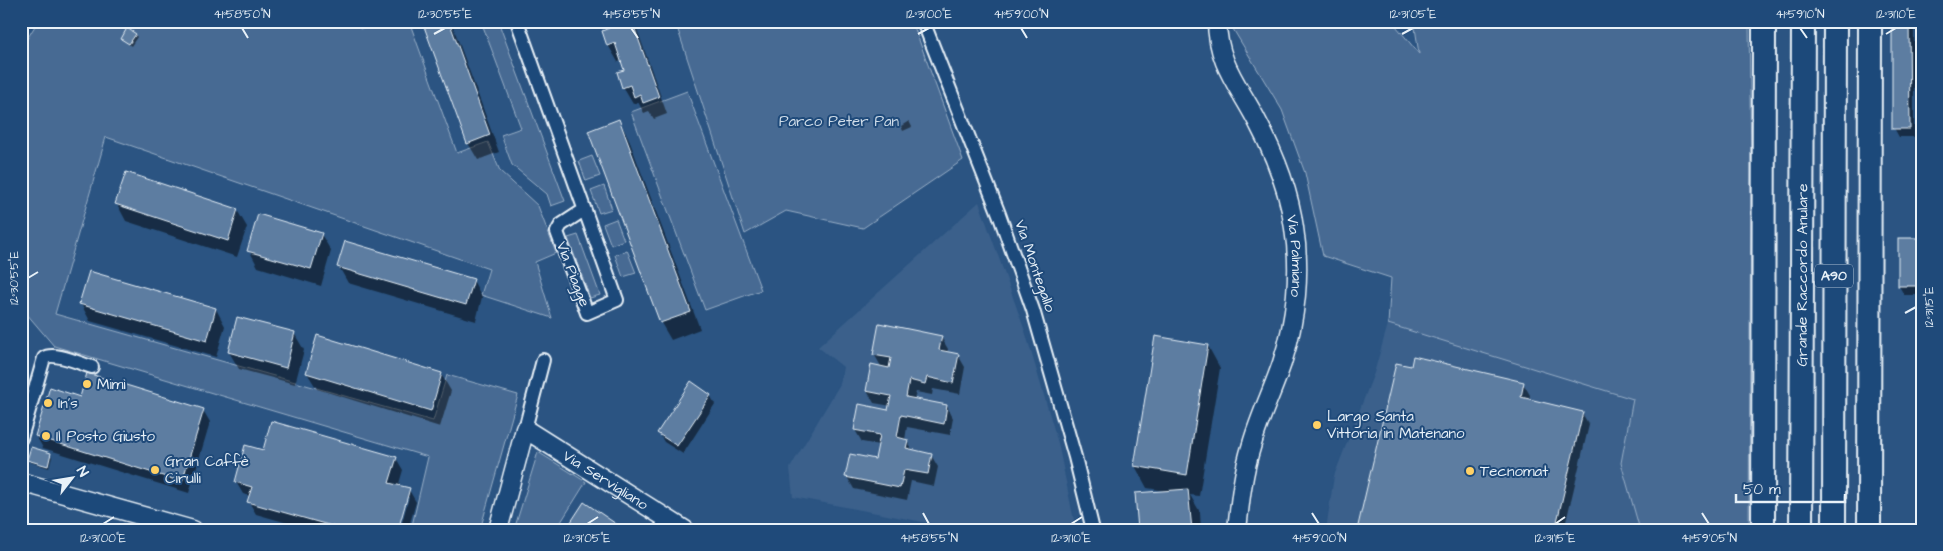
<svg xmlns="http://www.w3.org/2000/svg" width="1943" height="551" viewBox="0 0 1943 551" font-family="'Architects Daughter',sans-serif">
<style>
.built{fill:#3a608b}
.green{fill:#476b93;stroke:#98aec6}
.shadow{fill:#0007}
.building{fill:#5d7da1;stroke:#e8f1f8}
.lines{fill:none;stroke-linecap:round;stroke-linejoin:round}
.street-casing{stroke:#e8f1f8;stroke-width:16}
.secondary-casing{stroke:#e8f1f8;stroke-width:21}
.highway-casing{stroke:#e8f1f8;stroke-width:26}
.street{stroke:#1f4a7a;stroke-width:12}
.secondary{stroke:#1f4a7a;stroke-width:18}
.highway{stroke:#1f4a7a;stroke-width:22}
.ticks{fill:none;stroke:#e8f1f8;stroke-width:2}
.poi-dot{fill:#ffd166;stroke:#1f4a7a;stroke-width:2}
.labels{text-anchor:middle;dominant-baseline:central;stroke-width:4;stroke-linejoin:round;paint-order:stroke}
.shield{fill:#1f4a7a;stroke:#acbfd2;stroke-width:1}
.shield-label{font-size:14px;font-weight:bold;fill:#e8f1f8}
.park-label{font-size:15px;fill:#d0dde9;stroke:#1f4a7a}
.street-label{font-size:15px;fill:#e8f1f8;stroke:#1f4a7a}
.poi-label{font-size:15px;fill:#e8f1f8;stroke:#1f4a7a;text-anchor:start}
.neatline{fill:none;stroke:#e8f1f8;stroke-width:2}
.ticks-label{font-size:12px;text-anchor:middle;fill:#e8f1f8}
</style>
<rect width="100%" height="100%" fill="#2b5482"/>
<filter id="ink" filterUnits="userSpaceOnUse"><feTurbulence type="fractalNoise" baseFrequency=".02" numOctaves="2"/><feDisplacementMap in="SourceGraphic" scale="10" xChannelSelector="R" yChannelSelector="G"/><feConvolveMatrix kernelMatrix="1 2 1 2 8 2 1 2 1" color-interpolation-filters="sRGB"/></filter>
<g filter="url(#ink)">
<g class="built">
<polygon points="979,202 1025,331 1058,443 1076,530 965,530 793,497 790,468 840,384 843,367 818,347"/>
<polygon points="1388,324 1634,399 1621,463 1640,530 1326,530 1334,476 1374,373"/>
</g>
<g class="green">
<polygon points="38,21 356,21 360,29 378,21 409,21 457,153 488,142 500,171 538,206 556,253 535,262 552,318 481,295 489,269 106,137 55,314 433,421 447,375 518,395 480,530 411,530 428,457 54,346 26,313 21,312 21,49"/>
<polygon points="481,21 498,21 565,201 551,206 547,194 512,165 501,135 521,128"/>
<polygon points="675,21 912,21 963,160 863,228 786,211 745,234"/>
<polygon points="1250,21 1392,21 1419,54 1414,21 1520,21 1528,24 1547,26 1582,21 1749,21 1751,165 1749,530 1640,530 1621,463 1633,399 1388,324 1391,278 1323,256 1305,173 1282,110 1233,29"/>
<polygon points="687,91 761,290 705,310 631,112"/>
<polygon points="592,156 600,176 586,181 579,161"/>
<polygon points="604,186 612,209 599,213 591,191"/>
<polygon points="616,219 624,240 611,245 603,224"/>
<polygon points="578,235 600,295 590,298 568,238"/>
<polygon points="627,250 636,273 623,277 615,255"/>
<polygon points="538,452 586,482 556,530 514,530"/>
</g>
<g class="shadow">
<polygon points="372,21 397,21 377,29"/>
<polygon points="423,21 451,21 499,152 478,160 468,143"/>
<polygon points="608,21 634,21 667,114 654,119 649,111 644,113 638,102 633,104 623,87 626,70 622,61 618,62 608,45 611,28"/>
<polygon points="1893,21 1914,21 1914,137 1899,137 1894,128"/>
<polygon points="135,34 137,37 131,46 122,39"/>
<polygon points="619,121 628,137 700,329 671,340 661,323 590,131"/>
<polygon points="909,121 912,127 903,131 901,126"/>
<polygon points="117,204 237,210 247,227 237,257 126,221"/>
<polygon points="321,234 331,251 321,286 258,267 249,250"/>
<polygon points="1920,240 1922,243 1922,295 1904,295 1899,286"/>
<polygon points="339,267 473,280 482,297 476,321 348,283"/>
<polygon points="81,304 216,309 225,326 216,357 90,321"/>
<polygon points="294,333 304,350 295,384 239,369 229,352"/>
<polygon points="941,337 948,349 947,353 958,355 965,367 960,394 933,389 932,395 916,392 914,400 947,406 953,418 950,435 907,427 905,440 907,441 913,451 931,455 938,467 934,486 911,481 907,500 854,489 847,477 876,460 879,445 862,442 855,430 889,412 891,406 874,403 867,391 882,368 874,354"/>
<polygon points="1156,338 1208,346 1220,368 1199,496 1190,495 1200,512 1201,530 1140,530 1166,491 1147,488 1135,466"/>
<polygon points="307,373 441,374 451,391 440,427 317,389"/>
<polygon points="1523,383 1530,395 1529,400 1582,413 1589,425 1564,530 1358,530"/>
<polygon points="710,395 715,404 683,454 664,442 659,433"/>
<polygon points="81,398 203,410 210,422 189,493 43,448 36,436"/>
<polygon points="264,451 396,458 403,470 398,487 409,490 416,502 408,530 400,530 409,497 406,497 397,530 312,530 256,514 249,502 250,496 243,494 236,482"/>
<polygon points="50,454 52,457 49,468 30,462 28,460"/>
<polygon points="585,504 623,530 569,530"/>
</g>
<g class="building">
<polygon points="422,21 449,21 490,135 467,144"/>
<polygon points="607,21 632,21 659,97 643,103 640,94 634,97 630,85 622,88 617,72 624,70 615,43 607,46 602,31 609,28"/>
<polygon points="1892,21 1909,21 1910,129 1892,129"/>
<polygon points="127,28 136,34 129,44 121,39"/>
<polygon points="619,119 691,312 660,323 588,131"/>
<polygon points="126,172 238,209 228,241 115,204"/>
<polygon points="258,214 322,233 311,269 247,251"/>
<rect x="1898" y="238" width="23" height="48"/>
<polygon points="345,241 474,279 466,305 337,267"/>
<polygon points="89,271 216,308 207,341 79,304"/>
<polygon points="237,317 295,332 286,368 228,352"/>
<polygon points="879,323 942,336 939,350 959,354 953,383 927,377 925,384 909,380 906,397 947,405 944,424 901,415 897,437 908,440 906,448 932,454 928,474 904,470 900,488 845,477 850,454 875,459 880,435 854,430 859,404 888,410 891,396 866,391 871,364 889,368 891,358 873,355"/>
<polygon points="317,335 442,373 431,411 306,373"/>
<polygon points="1155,336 1208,345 1187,475 1134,466"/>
<polygon points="1413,356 1524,382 1521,397 1583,412 1555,530 1357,530 1396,363 1411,366"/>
<polygon points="87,373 204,409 182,482 35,436 50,387 80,397"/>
<polygon points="691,381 711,395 677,446 657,433"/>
<polygon points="271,421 397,457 389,483 410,488 398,530 346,530 247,502 252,487 235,482 245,445 263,450"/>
<polygon points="31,447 51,453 48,466 27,460"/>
<polygon points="1188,489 1192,530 1138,530 1135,493"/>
<polygon points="584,502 625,530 567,528"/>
</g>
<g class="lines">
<defs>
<g id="street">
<polyline points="517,21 617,300 587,313 557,232 561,225 584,210"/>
<polyline points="923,21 999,214 1033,310 1075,457 1093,530"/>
<polyline points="525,429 543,360"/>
<path d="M21 438 44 358C54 351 81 364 92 367"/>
<polyline points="660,530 667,518"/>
</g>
<g id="secondary">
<path id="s1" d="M1217 21C1217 63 1239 86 1257 121 1275 155 1289 190 1294 228 1301 272 1296 320 1282 363 1273 390 1260 416 1252 444 1243 472 1240 501 1237 530"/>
<polyline points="21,482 193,530"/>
<path id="s2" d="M498 530 525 429 685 530"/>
</g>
<g id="highway">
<polyline points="1763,530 1764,21"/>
<path id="s3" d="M1801 530 1803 21"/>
<polyline points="1834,530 1835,21"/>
<polyline points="1869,530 1870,21"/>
</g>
</defs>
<use href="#street" class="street-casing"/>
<use href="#secondary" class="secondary-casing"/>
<use href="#highway" class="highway-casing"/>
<use href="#street" class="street"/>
<use href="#secondary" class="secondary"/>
<use href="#highway" class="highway"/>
</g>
</g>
<path class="ticks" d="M242 28 248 38M631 28 638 38M1021 28 1027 38M1800 28 1807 38M434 34 445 28M918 34 929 28M1402 34 1413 28M1886 34 1896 28M28 278 38 272M1905 313 1916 307M923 513 929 524M1312 513 1319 524M1702 513 1709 524M103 524 114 517M587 524 598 517M1071 524 1082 517M1555 524 1565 517"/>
<g class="poi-dot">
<circle cx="87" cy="384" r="5"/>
<circle cx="48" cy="403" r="5"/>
<circle cx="1317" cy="425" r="5"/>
<circle cx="46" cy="436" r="5"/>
<circle cx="155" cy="470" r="5"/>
<circle cx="1470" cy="471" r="5"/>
</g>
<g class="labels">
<rect class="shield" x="1815" y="264.5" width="38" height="23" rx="4"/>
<g class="shield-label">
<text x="1834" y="276">A90</text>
</g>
<g class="park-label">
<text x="839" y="121">Parco Peter Pan</text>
</g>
<g class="street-label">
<text stroke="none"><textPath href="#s1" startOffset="251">Via Palmiano</textPath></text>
<text transform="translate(1035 266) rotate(71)">Via Montegallo</text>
<text transform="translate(573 274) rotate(69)">Via Piagge</text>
<text stroke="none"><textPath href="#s3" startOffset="255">Grande Raccordo Anulare</textPath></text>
<text stroke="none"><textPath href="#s2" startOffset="200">Via Servigliano</textPath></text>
</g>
<g class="poi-label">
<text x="97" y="384">Mimì</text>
<text x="58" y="403">In's</text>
<text x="1327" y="416">Largo Santa<tspan x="1327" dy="17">Vittoria in Matenano</tspan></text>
<text x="56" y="436">Il Posto Giusto</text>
<text x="165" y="461">Gran Caffè<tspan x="165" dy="17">Cirulli</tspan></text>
<text x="1480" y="471">Tecnomat</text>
</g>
</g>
<rect width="1943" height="551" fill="none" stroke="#1f4a7a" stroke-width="55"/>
<g transform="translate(72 478) rotate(59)" stroke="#1f4a7a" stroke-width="4" paint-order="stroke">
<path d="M0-4L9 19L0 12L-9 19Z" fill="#e8f1f8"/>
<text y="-8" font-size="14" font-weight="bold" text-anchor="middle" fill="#e8f1f8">N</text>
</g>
<path d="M1736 494v8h109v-8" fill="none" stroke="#e8f1f8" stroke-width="2.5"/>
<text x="1743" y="494" font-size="15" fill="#e8f1f8" stroke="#1f4a7a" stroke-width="4" paint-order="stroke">50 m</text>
<rect x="28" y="28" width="1888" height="496" class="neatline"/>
<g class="ticks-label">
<text x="242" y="18">41°58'50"N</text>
<text x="445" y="18">12°30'55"E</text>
<text x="631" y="18">41°58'55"N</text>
<text x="929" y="18">12°31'00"E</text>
<text x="1021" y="18">41°59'00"N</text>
<text x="1413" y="18">12°31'05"E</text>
<text x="1800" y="18">41°59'10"N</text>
<text x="1896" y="18">12°31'10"E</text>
<text transform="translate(14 278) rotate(-90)" y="4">12°30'55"E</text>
<text transform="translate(1929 307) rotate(-90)" y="4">12°31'15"E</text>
<text x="103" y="542">12°31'00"E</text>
<text x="587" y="542">12°31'05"E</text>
<text x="929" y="542">41°58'55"N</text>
<text x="1071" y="542">12°31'10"E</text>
<text x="1319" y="542">41°59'00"N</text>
<text x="1555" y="542">12°31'15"E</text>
<text x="1709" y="542">41°59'05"N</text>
</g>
</svg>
